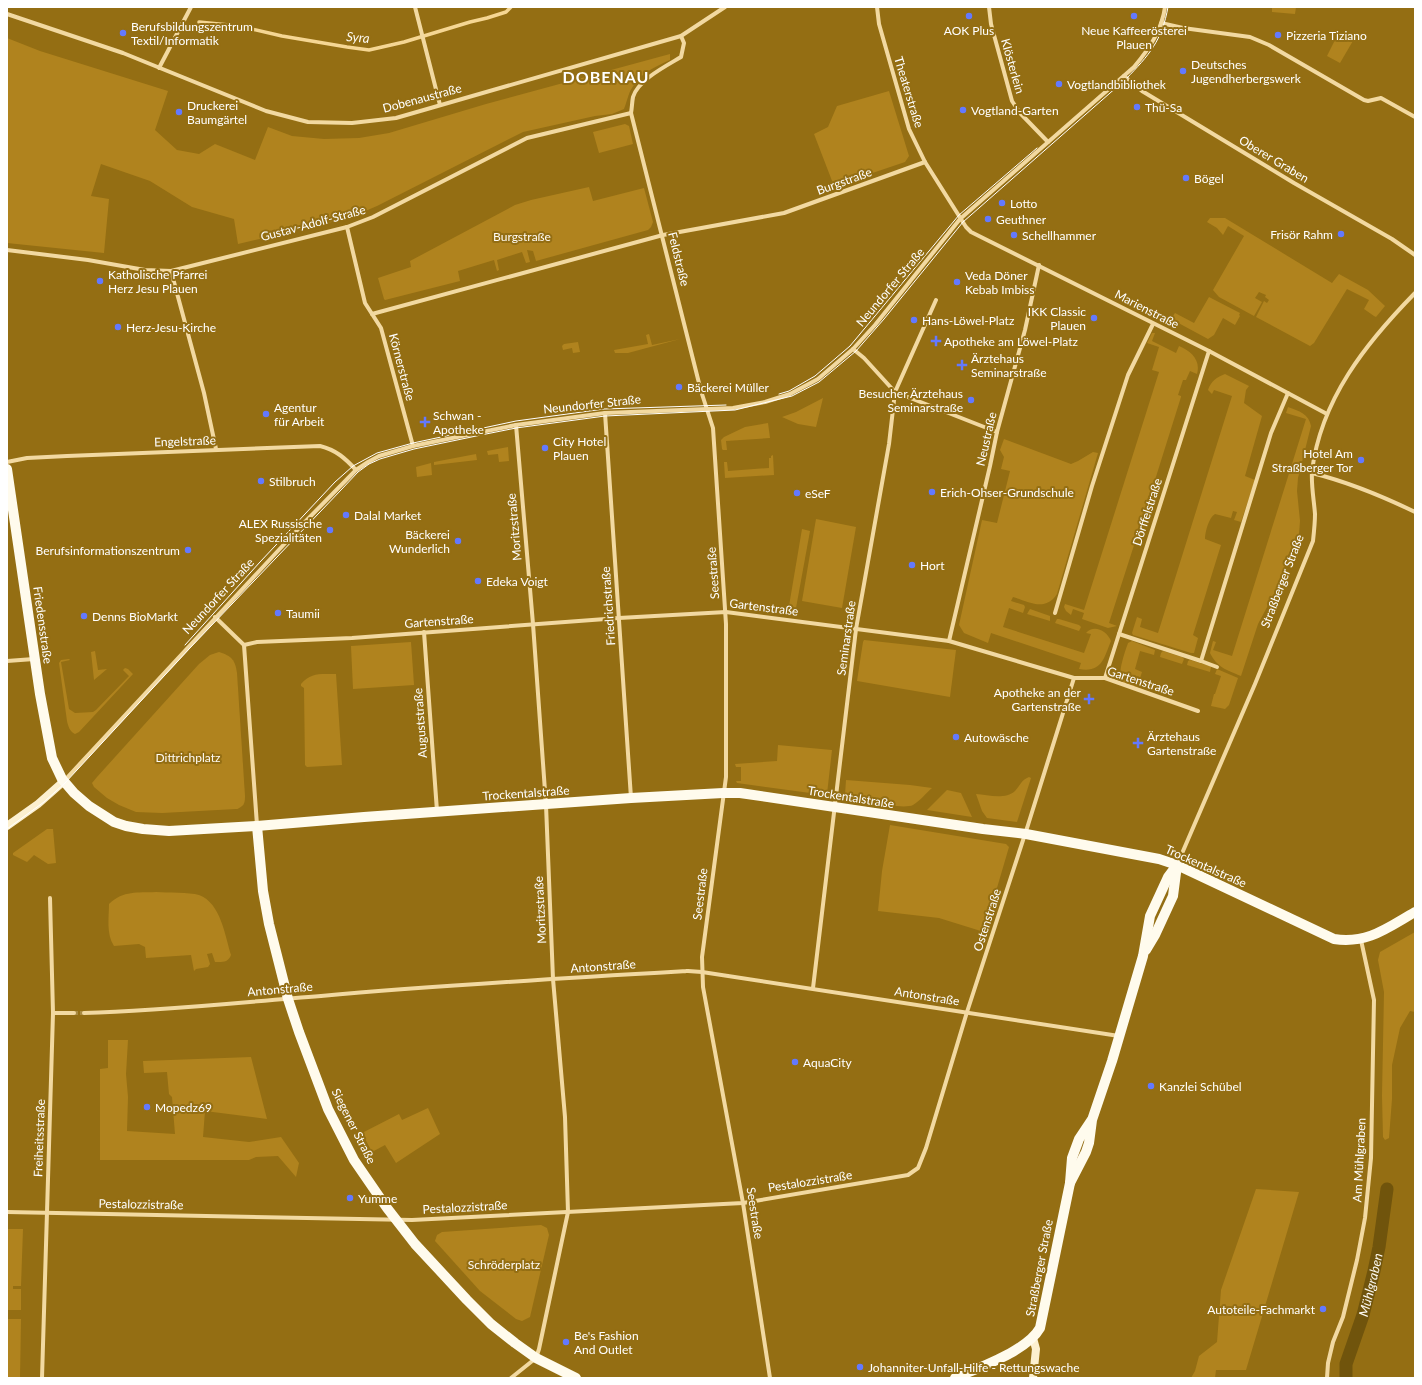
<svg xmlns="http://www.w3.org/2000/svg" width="1422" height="1385" viewBox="0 0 1422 1385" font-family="Lato,sans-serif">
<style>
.green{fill:#b0831e}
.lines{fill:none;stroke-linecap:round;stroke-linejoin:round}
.stream{stroke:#f5d693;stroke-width:3.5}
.canal{stroke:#70540c;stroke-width:13}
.street-tunnel{stroke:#a98b42;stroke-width:4;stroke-dasharray:4 2;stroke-linecap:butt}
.street{stroke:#f2d9a1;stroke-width:4}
.secondary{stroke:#fcf0d0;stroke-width:8}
.primary{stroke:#fffbed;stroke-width:10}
.tram{stroke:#fff;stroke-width:1}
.poi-dot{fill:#6379ff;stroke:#946e13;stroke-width:1.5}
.labels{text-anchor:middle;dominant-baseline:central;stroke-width:4;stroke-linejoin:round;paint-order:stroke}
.poi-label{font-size:12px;fill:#fff;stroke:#946e13;text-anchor:start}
.street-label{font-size:12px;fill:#fff;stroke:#946e13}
.park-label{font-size:12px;fill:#fffbf4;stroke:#946e13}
.water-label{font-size:13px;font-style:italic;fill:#fefbf3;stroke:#946e13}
.district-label{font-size:16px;font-weight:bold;letter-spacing:1px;fill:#fff;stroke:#946e13}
</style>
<rect width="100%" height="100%" fill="#946e13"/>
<g class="green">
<polygon points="1272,7 1296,7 1295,14 1272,12"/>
<polygon points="1339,32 1357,34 1340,63 1327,56"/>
<path d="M7 38 40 51 168 91 155 130 177 150 199 154 215 144 255 160 268 127 292 136 324 139 359 138 389 133 486 104 670 54V60C655 67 640 73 632 88 628 94 627 102 624 109L612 114 595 116 523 132 377 206 349 218 238 244 234 219 192 207 150 181 101 164 91 196 109 199 104 253 7 243Z"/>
<polygon points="889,91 909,156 905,162 834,186 814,134 828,127 837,106"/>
<polygon points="625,124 629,126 633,144 599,153 593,132"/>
<polygon points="589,187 593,201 644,188 653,222 651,227 648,230 536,261 533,251 527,250 530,262 526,263 522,252 497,260 499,270 497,271 494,260 458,271 460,281 385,300 384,299 378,278 411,267 410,261 515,205 531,200"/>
<polygon points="1210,218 1225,218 1332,283 1339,274 1368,290 1385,306 1376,317 1374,316 1364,309 1369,300 1347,289 1314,343 1310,346 1256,317 1264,301 1267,303 1269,300 1265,297 1266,295 1259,292 1255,298 1262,302 1254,316 1219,297 1213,290 1244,236 1228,226 1223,235 1217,228 1207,222"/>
<polygon points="1209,297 1240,313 1239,315 1240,316 1235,325 1223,318 1214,335 1208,339 1171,319 1175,313 1194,323"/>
<path d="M1152 333H1155L1152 341 1176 353 1179 346C1191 351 1201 360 1197 374L1190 371 1186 380H1183L1178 395 1181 396V397L1149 499 1150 501 1154 504 1153 509 1151 512 1145 511 1109 623 1117 626 1108 628 1082 619 1084 613 1073 609 1071 615 1066 611 1064 607 1065 604 1084 610 1159 372 1152 370 1159 347 1147 343Z"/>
<polygon points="649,334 652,345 680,339 628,353 615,353 614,350 648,344 646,335"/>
<polygon points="578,342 580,352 573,353 572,348 563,350 562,346 564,344"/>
<path d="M1225 374 1249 386 1246 390 1244 403 1262 416 1245 476 1255 480 1241 522 1234 520 1237 512 1233 511 1231 518 1215 514C1209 517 1205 532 1205 539L1221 545 1193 635 1198 638 1194 653H1191L1133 635 1132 633 1137 617 1142 619 1140 627 1158 633 1232 396 1214 390 1212 394 1208 390C1211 381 1217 377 1225 374Z"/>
<polygon points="823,398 816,427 798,424 782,417 796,412"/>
<path d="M1288 407C1299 411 1309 414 1311 426L1298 478 1297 491 1300 521 1299 534 1274 594 1258 624 1241 676C1226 670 1217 667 1210 653L1213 641 1216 642 1213 650 1232 656 1306 419 1286 413Z"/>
<polygon points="768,423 770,438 726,441 727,450 723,450 722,449 721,440 724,437 745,427"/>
<path d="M1004 439 1071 464 1078 461 1093 452 1098 453 1057 594C1045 612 1030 602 1013 597L1011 601 1024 605 1025 607 1023 613 1009 608 1003 627 1084 653 1091 634 1086 633C1094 624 1107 631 1111 641 1104 658 1102 673 1079 669L1081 663 991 633 988 643 964 633 959 625 982 520 997 523 1010 471 1001 469 1004 457 1000 450Z"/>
<polygon points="508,447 509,461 499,462 498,454 488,455 487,451"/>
<polygon points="476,454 477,460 434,465 434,462"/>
<polygon points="773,455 774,475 725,478 724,462 727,462 728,471 769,468 769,458 771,458 771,456"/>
<polygon points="431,463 432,475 417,477 416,467"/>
<polygon points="816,519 856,527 842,608 802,601"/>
<polygon points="802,529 810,531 796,608 789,606"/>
<polygon points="1030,609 1050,616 1050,621 1027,614"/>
<polygon points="1057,619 1059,619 1079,625 1081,627 1079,631 1055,623"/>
<polygon points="864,640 956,650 950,697 857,681 863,642"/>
<path d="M1132 641 1155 650 1154 655 1140 651 1135 669 1142 672 1137 687C1133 686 1128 685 1124 683 1115 678 1125 652 1128 643Z"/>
<polygon points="411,642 414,685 353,689 351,646"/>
<polygon points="95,651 98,670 107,669 94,680 91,652"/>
<polygon points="1163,651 1182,657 1184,659 1182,664 1160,657 1161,653"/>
<path d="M219 652C232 656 235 660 237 673L245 796C245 803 244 807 236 809L162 813 136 812 119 805 107 798 94 787 92 783 97 777 199 664 210 655Z"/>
<path d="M69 659 70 660 61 662 69 709 75 713 93 712 96 710 129 676 123 670 125 668 128 669 133 674 79 732 75 734C70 732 68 726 67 721L59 663 61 660Z"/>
<polygon points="1190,660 1210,666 1211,667 1210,672 1187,665 1188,661"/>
<polygon points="1217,669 1238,678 1229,705 1225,709 1211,706 1214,694 1215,694 1221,676 1215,674"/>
<path d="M336 674 342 765 307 767 305 765 304 688 301 686V684C311 672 321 674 336 674Z"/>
<polygon points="778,745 832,750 827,794 825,795 737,783 736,781 741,781 741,767 736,767 735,764 777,761"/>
<path d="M1029 777 1031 778 1017 822 987 818 982 811 976 794C988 795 1005 800 1015 791 1020 786 1021 780 1029 777Z"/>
<path d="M846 780 910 785 932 788C926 793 920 801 913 805 903 810 860 800 848 798L845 795Z"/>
<polygon points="947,790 961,793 972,817 927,810"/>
<polygon points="890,825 1006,844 1009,847 984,932 939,918 878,911 882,871"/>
<polygon points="47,829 53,829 56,863 48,864 34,855 27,862 13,855 13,853"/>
<path d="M156 892C168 893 189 892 199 895 221 903 225 936 231 955 228 963 222 962 215 962L212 953 207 954 210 964 208 967 196 969 194 971 191 955 146 958 145 947 139 944 114 946C106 934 109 917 109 904 124 890 137 893 156 892Z"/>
<polygon points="1415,932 1415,1012 1410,1011 1400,1028 1392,1065 1392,1099 1389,1138 1385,1140 1383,1137 1382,1096 1384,992 1378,960 1380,952"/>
<polygon points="108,1040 128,1040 126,1074 128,1097 127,1131 175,1134 172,1097 169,1094 167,1072 144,1073 143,1061 251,1057 267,1119 205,1111 203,1137 249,1142 281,1137 299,1163 296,1177 278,1156 256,1157 249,1160 100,1160 100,1069 108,1068"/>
<polygon points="428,1108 440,1134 396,1163 385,1145 372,1152 362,1133 399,1114 402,1120"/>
<polygon points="1256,1189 1299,1192 1246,1370 1216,1370 1215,1378 1191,1378 1195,1371 1199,1356 1217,1342 1221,1290"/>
<polygon points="541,1225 547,1228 549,1235 530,1317 522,1321 516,1319 480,1291 435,1241 437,1235 442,1232"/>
<polygon points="7,1229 23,1229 21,1286 13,1286 13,1289 21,1289 21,1310 7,1310"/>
<polygon points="7,1319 21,1319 20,1378 7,1378"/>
</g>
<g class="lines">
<polyline class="stream" points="199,22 239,26 282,36 347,47 369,50 404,42 470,22 487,18 506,12 511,7"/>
<path class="canal" id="s1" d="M1346 1378V1364L1363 1315 1374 1271 1379 1247 1387 1189"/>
<polyline class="street-tunnel" points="74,1013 84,1013"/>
<g class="street">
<polyline points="415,7 440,105"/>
<polyline points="877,7 879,24 909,129 925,162 966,227 971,232 1209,351 1327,414"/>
<polyline points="989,7 991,24 1012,101 1020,113 1048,142"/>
<polyline points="7,14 123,53 266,111 308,122 352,123 396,118 681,36 725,7"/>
<polyline points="1161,23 1183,28 1250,37 1269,45 1364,100 1368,101 1381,98 1415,117"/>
<path d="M681 36 684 43 681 57C666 66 638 80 633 97 632 102 632 108 631 113L701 391 713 428 726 624V777L702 957 703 987 743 1203 770 1378"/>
<polyline points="159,68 191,7"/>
<polyline points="1124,76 1142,91 1294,183 1392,239 1415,255"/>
<polyline points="347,227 365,303 381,328 413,446"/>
<polyline points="7,250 88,260 145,270 171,271 347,227 373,217 527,138 631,113"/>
<polyline points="171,271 204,393 216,449"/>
<polyline points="372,314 663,235 784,213 925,162"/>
<polyline points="853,349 864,358 895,392 997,432"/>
<polyline points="605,413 631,798"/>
<path d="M7 462 27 458 67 456 320 446C336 450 345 458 356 470"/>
<path d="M1312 473C1348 482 1382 496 1415 512"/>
<polyline points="1055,613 1092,486 1128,375 1153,324"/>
<polyline points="215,617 244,645 257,825"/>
<polyline points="424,632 437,811"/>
<polyline points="1119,634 1201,661 1271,433 1288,393"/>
<polyline points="949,641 990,466 997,432 1025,330 1039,265"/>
<polyline points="244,645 257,642 352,638 619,618 726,612 949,641 1074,678 1105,678 1198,711"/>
<polyline points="7,661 34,659"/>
<polyline points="1201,661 1217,667"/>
<polyline points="1105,678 1209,351"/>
<path d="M64 781 302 525 356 470 368 462 379 456 413 446 516 425 605 413 733 408 765 402 790 394 818 379 853 349 875 325 960 219 1134 67C1149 49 1162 30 1165 7"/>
<path d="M1177 865 1255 684 1313 541C1314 532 1315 523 1315 514 1314 500 1311 486 1312 471 1321 399 1366 343 1415 293"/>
<polyline points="813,988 856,629 889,444 895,392 936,300"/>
<polyline points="53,1013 74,1013"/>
<path d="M84 1013C163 1011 242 1002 321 996 443 985 566 978 688 971L702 972 1119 1036"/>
<polyline points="7,1212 412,1220 743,1203 908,1175 918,1168 926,1148 967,1012 1028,825 1074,678"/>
<polyline points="42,1378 53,1013 50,898"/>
<polyline points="511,1378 536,1358 539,1349 568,1212 565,1117 553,979 546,805 533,624 516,425"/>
<polyline points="1327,1378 1328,1363 1333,1342 1343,1317 1357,1260 1365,1218 1371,1158 1374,1000 1361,940"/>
</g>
<g class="secondary">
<polyline points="7,826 38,804 64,781"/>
<polyline points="1033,1378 1036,1349 1033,1338"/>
</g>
<g class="primary">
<path d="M7 469 40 694 52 758 62 779 74 793 89 806 114 822 126 826 143 829 169 831 257 826 364 817 631 798 723 793H740L983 829 1026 834 1159 859 1177 865 1334 939C1368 944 1387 928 1415 912"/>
<polyline points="257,826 263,891 269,924 288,999 299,1032 328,1109 354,1160 387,1208 415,1244 467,1300 491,1324 515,1343 536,1358 576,1378"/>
<polyline points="1146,950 1155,935 1173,896 1177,865"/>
<polyline points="1070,1183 1086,1152 1089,1143 1092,1120 1112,1061 1143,956 1150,916 1168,877 1177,865"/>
<path d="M955 1378C980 1367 1027 1351 1040 1328L1070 1183 1072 1158 1079 1139 1091 1121"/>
</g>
<g class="tram">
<polyline points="779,394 789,391 815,376 850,346 959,215 1037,148"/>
<polyline points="185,645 260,562 335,482 353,466 377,453 413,443 516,421 604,409 726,405"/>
<path d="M7 829 44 802 65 783 189 649 341 490 358 472 369 464 380 459 414 449 481 435 516 428 605 416 735 410 792 396 819 382 856 351 884 319 963 222 1126 79C1149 55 1162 41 1168 7"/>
</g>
</g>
<g class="poi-dot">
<circle cx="969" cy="16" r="4"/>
<circle cx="1134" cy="16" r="4"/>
<circle cx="123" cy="33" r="4"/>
<circle cx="1278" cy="35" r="4"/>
<circle cx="1183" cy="71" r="4"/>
<circle cx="1059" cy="84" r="4"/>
<circle cx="1137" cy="107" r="4"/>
<circle cx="963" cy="110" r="4"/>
<circle cx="179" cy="112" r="4"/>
<circle cx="1186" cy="178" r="4"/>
<circle cx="1002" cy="203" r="4"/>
<circle cx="988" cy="219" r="4"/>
<circle cx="1341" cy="234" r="4"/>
<circle cx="1014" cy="235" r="4"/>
<circle cx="100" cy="281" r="4"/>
<circle cx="957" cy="282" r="4"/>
<circle cx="1094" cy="318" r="4"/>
<circle cx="914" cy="320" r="4"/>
<circle cx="118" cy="327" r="4"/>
<path d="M934 335h4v4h4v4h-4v4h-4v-4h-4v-4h4z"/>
<path d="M960 359h4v4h4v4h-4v4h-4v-4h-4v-4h4z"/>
<circle cx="679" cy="387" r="4"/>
<circle cx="971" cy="400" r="4"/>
<circle cx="266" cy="414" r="4"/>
<path d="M423 416h4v4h4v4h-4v4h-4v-4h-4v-4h4z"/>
<circle cx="545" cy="448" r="4"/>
<circle cx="1361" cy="460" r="4"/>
<circle cx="261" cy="481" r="4"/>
<circle cx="932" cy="492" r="4"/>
<circle cx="797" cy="493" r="4"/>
<circle cx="346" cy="515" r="4"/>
<circle cx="330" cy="530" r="4"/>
<circle cx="458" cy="541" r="4"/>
<circle cx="188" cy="550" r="4"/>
<circle cx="912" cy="565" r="4"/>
<circle cx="478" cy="581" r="4"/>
<circle cx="278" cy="613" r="4"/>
<circle cx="84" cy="616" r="4"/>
<path d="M1087 693h4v4h4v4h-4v4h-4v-4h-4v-4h4z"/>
<circle cx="956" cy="737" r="4"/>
<path d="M1136 737h4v4h4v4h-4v4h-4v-4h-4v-4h4z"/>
<circle cx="795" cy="1062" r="4"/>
<circle cx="1151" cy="1086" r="4"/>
<circle cx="147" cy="1107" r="4"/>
<circle cx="350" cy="1198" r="4"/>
<circle cx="1323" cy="1309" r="4"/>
<circle cx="566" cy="1342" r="4"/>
<circle cx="860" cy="1367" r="4"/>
</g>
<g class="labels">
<g class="poi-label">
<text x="131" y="26">Berufsbildungszentrum<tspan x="131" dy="14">Textil/Informatik</tspan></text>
<text x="969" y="30" text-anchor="middle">AOK Plus</text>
<text x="1134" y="30" text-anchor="middle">Neue Kaffeerösterei<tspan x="1134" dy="14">Plauen</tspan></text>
<text x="1286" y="35">Pizzeria Tiziano</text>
<text x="1191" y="64">Deutsches<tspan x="1191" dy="14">Jugendherbergswerk</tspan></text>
<text x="1067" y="84">Vogtlandbibliothek</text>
<text x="187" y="105">Druckerei<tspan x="187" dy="14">Baumgärtel</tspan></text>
<text x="1145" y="107">Thü-Sa</text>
<text x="971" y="110">Vogtland-Garten</text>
<text x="1194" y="178">Bögel</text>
<text x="1010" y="203">Lotto</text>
<text x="996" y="219">Geuthner</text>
<text x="1333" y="234" text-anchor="end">Frisör Rahm</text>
<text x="1022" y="235">Schellhammer</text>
<text x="108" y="274">Katholische Pfarrei<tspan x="108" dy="14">Herz Jesu Plauen</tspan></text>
<text x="965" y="275">Veda Döner<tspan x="965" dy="14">Kebab Imbiss</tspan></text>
<text x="1086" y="311" text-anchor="end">IKK Classic<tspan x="1086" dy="14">Plauen</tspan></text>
<text x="922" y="320">Hans-Löwel-Platz</text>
<text x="126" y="327">Herz-Jesu-Kirche</text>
<text x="944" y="341">Apotheke am Löwel-Platz</text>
<text x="971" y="358">Ärztehaus<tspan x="971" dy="14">Seminarstraße</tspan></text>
<text x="687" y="387">Bäckerei Müller</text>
<text x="963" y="393" text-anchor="end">Besucher Ärztehaus<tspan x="963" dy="14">Seminarstraße</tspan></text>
<text x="274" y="407">Agentur<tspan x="274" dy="14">für Arbeit</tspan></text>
<text x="433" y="415">Schwan -<tspan x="433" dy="14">Apotheke</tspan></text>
<text x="553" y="441">City Hotel<tspan x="553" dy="14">Plauen</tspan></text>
<text x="1353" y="453" text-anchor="end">Hotel Am<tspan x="1353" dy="14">Straßberger Tor</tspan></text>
<text x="269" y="481">Stilbruch</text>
<text x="940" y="492">Erich-Ohser-Grundschule</text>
<text x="805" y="493">eSeF</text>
<text x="354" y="515">Dalal Market</text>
<text x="322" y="523" text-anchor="end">ALEX Russische<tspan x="322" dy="14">Spezialitäten</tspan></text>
<text x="450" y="534" text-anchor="end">Bäckerei<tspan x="450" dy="14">Wunderlich</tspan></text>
<text x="180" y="550" text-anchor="end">Berufsinformationszentrum</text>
<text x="920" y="565">Hort</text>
<text x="486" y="581">Edeka Voigt</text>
<text x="286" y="613">Taumii</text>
<text x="92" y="616">Denns BioMarkt</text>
<text x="1081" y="692" text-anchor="end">Apotheke an der<tspan x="1081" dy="14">Gartenstraße</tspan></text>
<text x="1147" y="736">Ärztehaus<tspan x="1147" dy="14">Gartenstraße</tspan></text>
<text x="964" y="737">Autowäsche</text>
<text x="803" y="1062">AquaCity</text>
<text x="1159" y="1086">Kanzlei Schübel</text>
<text x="155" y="1107">Mopedz69</text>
<text x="358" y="1198">Yumme</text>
<text x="1315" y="1309" text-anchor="end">Autoteile-Fachmarkt</text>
<text x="574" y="1335">Be's Fashion<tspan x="574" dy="14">And Outlet</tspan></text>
<text x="868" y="1367">Johanniter-Unfall-Hilfe - Rettungswache</text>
</g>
<g class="street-label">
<text transform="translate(1013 66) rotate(74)">Klösterlein</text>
<text transform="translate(909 92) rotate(73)">Theaterstraße</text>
<text transform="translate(422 98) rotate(-15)">Dobenaustraße</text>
<text transform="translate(1274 159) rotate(31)">Oberer Graben</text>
<text transform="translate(844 181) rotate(-20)">Burgstraße</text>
<text transform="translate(313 223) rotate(-15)">Gustav-Adolf-Straße</text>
<text transform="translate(679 259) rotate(76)">Feldstraße</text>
<text transform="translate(890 287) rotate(-50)">Neundorfer Straße</text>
<text transform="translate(1147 309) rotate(27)">Marienstraße</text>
<text transform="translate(402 367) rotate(75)">Körnerstraße</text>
<text transform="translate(592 404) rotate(-6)">Neundorfer Straße</text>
<text transform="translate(986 439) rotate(-77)">Neustraße</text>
<text transform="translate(185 441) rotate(-2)">Engelstraße</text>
<text transform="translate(1147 512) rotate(-72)">Dörffelstraße</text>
<text transform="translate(514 527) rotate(-95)">Moritzstraße</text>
<text transform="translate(713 573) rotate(-94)">Seestraße</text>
<text transform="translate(1282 581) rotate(-69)">Straßberger Straße</text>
<text transform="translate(218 596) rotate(-47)">Neundorfer Straße</text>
<text transform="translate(608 606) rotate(-94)">Friedrichstraße</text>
<text transform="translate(764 607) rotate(7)">Gartenstraße</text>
<text transform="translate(439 621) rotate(-4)">Gartenstraße</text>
<text transform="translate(43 625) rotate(82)">Friedensstraße</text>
<text transform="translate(846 638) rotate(-82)">Seminarstraße</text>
<text transform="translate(1141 681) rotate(18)">Gartenstraße</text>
<text transform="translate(420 723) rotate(-94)">Auguststraße</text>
<text transform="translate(526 793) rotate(-4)">Trockentalstraße</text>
<text transform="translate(851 797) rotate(9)">Trockentalstraße</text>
<text transform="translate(1206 866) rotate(24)">Trockentalstraße</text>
<text transform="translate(700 894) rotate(-83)">Seestraße</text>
<text transform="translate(540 910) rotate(-93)">Moritzstraße</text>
<text transform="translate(987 920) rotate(-72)">Ostenstraße</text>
<text transform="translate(603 966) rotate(-4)">Antonstraße</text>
<text transform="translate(280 989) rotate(-5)">Antonstraße</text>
<text transform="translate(927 996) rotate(9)">Antonstraße</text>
<text transform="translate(354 1126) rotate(63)">Siegener Straße</text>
<text transform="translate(39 1138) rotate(-88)">Freiheitsstraße</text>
<text transform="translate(1359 1160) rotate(-87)">Am Mühlgraben</text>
<text transform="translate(810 1181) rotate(-9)">Pestalozzistraße</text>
<text transform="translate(141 1204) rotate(1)">Pestalozzistraße</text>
<text transform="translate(465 1207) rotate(-3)">Pestalozzistraße</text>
<text transform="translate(755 1213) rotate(81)">Seestraße</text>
<text transform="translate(1039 1268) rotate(-79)">Straßberger Straße</text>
</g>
<g class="park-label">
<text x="522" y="236">Burgstraße</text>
<text x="188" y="757">Dittrichplatz</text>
<text x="504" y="1264">Schröderplatz</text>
</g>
<g class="water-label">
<text transform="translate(358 37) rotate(5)">Syra</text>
<text stroke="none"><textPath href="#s1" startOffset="97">Mühlgraben</textPath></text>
</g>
<g class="district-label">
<text x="606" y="76">DOBENAU</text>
</g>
</g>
<rect width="1422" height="1385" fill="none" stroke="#ffffff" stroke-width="16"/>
</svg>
